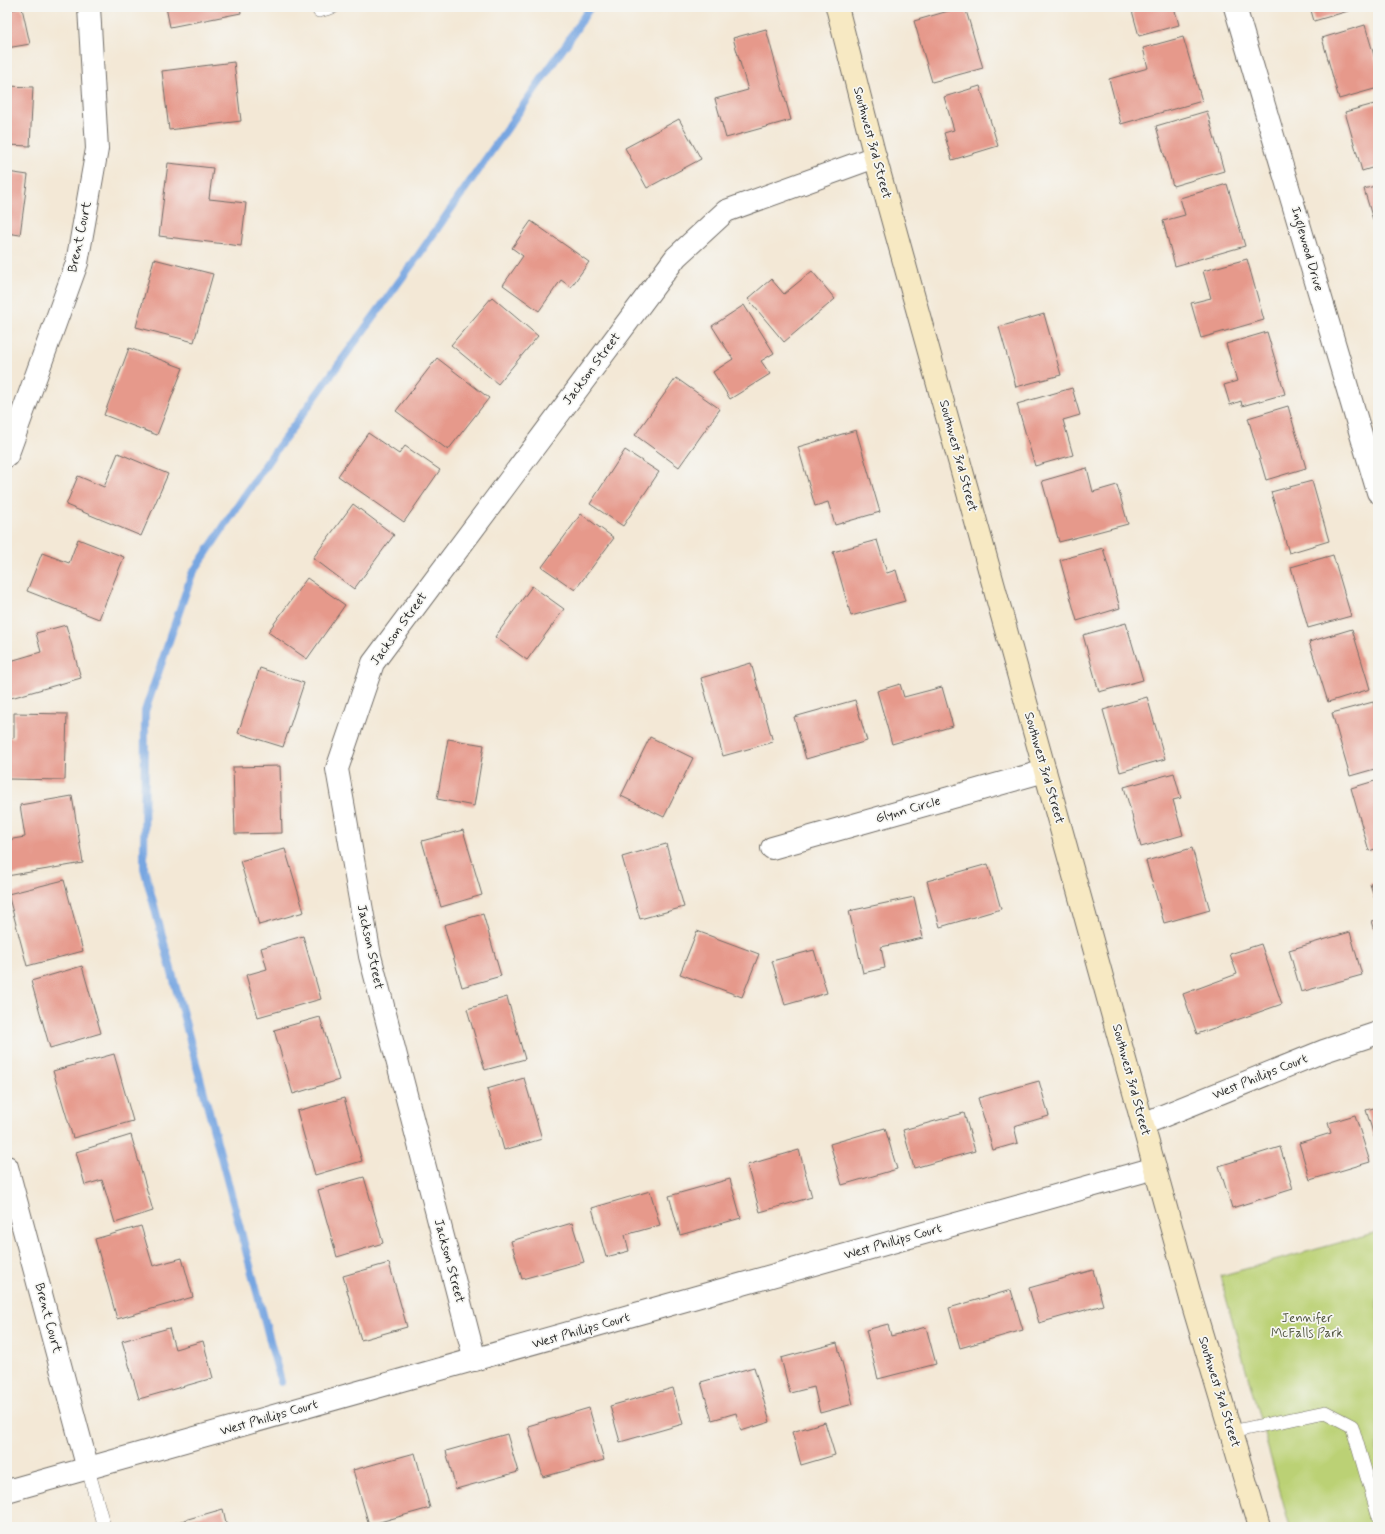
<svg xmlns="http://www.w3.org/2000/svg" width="1385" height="1534" viewBox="0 0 1385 1534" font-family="Mynerve,sans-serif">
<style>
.green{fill:#bbd175;stroke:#737e50}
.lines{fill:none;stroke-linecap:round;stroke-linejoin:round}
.stream{stroke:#77a6e1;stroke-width:8}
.building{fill:#e6998b}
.lane-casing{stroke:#716d67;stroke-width:14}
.street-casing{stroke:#716d67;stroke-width:24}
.secondary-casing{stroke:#716d67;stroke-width:24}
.lane{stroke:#fff;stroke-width:13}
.street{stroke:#fff;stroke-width:22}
.secondary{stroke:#f7e9c3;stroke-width:22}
.labels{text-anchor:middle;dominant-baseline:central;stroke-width:3.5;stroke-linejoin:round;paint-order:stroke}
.street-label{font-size:13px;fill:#2b2b2b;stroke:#f6f6f2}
.park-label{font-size:13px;fill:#4f543e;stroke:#f6f6f2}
</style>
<rect width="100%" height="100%" fill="#f6f6f2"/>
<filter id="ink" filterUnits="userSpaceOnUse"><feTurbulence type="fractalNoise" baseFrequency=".025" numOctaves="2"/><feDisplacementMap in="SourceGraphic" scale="8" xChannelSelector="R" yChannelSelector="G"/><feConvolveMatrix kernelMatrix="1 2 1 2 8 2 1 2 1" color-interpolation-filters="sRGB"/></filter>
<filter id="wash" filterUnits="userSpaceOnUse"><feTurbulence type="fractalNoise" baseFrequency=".012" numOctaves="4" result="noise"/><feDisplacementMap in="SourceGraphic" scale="16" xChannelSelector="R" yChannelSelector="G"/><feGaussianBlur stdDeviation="0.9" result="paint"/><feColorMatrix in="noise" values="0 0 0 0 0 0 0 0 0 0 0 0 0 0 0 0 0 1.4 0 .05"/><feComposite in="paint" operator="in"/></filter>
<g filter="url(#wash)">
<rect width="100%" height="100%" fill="#f3e8d6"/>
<polygon class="green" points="1378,1232 1378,1527 1290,1527 1220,1276"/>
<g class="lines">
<polyline class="stream" points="281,1382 144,868 145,711 192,574 268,461 418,256 567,43 590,7"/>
</g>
<g id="blocks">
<g class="building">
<polygon points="7,7 8,7 9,10 22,8 30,44 7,48"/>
<polygon points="166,7 240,7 241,13 170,27"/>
<polygon points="962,7 965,7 983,68 932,82 914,21"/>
<polygon points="1131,7 1174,7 1179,25 1139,36"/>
<polygon points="1310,7 1362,7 1314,21"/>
<polygon points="1365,25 1378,69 1378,88 1339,99 1322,38"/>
<polygon points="766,29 791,120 726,138 715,99 748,90 733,38"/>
<polygon points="1183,37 1202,101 1121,124 1109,79 1148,68 1143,48"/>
<polygon points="234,62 241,121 169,130 162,71"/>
<polygon points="7,86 33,87 30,146 7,145"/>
<polygon points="980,86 998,146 952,160 944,133 954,130 944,97"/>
<polygon points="1378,103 1378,166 1362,171 1345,112"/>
<polygon points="1207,111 1224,171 1173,186 1156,126"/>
<polygon points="679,119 701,159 647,188 625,148"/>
<polygon points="168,163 213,168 209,199 246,203 241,246 159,236"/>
<polygon points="7,172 28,175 20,235 7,233"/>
<polygon points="1227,184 1245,246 1175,266 1163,221 1185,215 1180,198"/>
<polygon points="1378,185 1378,237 1364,189"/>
<polygon points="531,221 589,262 571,287 561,280 539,311 503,285 523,256 512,248"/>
<polygon points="154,259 213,274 194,342 136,327"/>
<polygon points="1247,259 1264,320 1201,338 1191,303 1211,298 1203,271"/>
<polygon points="812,271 835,299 784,342 748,299 771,279 784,294"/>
<polygon points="492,297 538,336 498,384 451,345"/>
<polygon points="744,305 774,353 761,361 770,374 730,399 713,372 733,359 712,326"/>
<polygon points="1044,314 1061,375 1016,387 999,327"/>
<polygon points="1267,332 1285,394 1242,406 1241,401 1230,405 1224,385 1237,381 1226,344"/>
<polygon points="129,348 183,368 157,435 104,415"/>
<polygon points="437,358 489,398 448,450 396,411"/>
<polygon points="676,378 720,409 679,467 635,435"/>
<polygon points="1072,388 1080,415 1063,420 1073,455 1035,466 1017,404"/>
<polygon points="1288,406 1306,468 1266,480 1248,418"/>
<polygon points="856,430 880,512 835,525 828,502 815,506 798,447"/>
<polygon points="368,433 399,454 405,446 440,470 404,522 338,476"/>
<polygon points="625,450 659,472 623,526 590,504"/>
<polygon points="118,453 168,474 141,536 66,505 78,476 104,487"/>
<polygon points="1087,468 1093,492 1117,485 1128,524 1059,542 1042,481"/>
<polygon points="1312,481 1329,541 1289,553 1271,492"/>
<polygon points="353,504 394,535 354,589 313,558"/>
<polygon points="581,514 614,538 575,590 542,567"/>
<polygon points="78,539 124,557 99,619 27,591 42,553 69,563"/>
<polygon points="877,540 887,573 896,570 905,601 851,616 833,552"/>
<polygon points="1103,548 1120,608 1077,621 1060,560"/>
<polygon points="1333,555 1351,616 1308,628 1291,567"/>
<polygon points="307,578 345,605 307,659 268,632"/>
<polygon points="532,586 564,609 527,660 495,637"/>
<polygon points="1126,623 1143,680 1099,692 1083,635"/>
<polygon points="66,625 81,678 11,698 7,686 7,662 41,652 36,633"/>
<polygon points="1352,629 1370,689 1328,702 1309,642"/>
<polygon points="751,663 773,742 723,756 701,678"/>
<polygon points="260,668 304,683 283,747 238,733"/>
<polygon points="900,684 904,697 942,687 953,726 892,744 877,691"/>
<polygon points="1147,697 1165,759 1120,772 1103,710"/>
<polygon points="855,700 867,741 806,759 794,717"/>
<polygon points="1373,702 1378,719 1378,768 1350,776 1332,713"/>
<polygon points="14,713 67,714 65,780 7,779 7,737 14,738"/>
<polygon points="650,737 693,758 664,817 621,796"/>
<polygon points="448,739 484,745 474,806 437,799"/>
<polygon points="280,766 282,833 235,834 233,767"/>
<polygon points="1174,773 1181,798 1173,800 1183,835 1141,847 1124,787"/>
<polygon points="1378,780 1378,848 1369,851 1351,788"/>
<polygon points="72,796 83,863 7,876 7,840 25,837 20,805"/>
<polygon points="463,830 482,895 441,907 422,841"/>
<polygon points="666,844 684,907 640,919 622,857"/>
<polygon points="1192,848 1210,910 1164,923 1146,861"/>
<polygon points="285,849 304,912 259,925 240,861"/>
<polygon points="988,864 1001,909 940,927 927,881"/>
<polygon points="64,880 83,951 27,966 8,894"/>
<polygon points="1378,882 1378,909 1370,884"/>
<polygon points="914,897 923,938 881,947 885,968 863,973 849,911"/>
<polygon points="483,914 501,976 462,987 444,925"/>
<polygon points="1378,920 1378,941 1372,921"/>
<polygon points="697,931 759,954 742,997 680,974"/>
<polygon points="1350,932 1362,975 1301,992 1289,950"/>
<polygon points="303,936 321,999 258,1017 246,975 267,969 261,948"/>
<polygon points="1261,944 1282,1004 1197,1034 1183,994 1237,974 1230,954"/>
<polygon points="814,950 827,993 785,1005 772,961"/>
<polygon points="82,966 101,1033 50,1048 31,981"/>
<polygon points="507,997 525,1059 485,1070 467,1009"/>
<polygon points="320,1017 339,1080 293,1094 274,1030"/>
<polygon points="114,1054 133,1121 73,1138 53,1071"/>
<polygon points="524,1078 542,1139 504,1150 487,1089"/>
<polygon points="1039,1081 1049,1116 1014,1126 1018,1143 993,1150 978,1098"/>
<polygon points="344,1098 362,1161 315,1175 297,1111"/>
<polygon points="1378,1107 1378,1149 1366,1110"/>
<polygon points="964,1113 975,1151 914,1168 903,1130"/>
<polygon points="1355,1115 1370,1162 1310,1180 1299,1143 1331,1133 1328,1123"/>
<polygon points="885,1128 897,1169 842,1185 830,1144"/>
<polygon points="131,1135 153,1211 115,1223 102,1180 85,1185 76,1152"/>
<polygon points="1280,1147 1293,1189 1232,1208 1219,1166"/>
<polygon points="799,1150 812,1197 760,1212 747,1165"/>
<polygon points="364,1177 383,1243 337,1257 318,1190"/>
<polygon points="730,1179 741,1218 680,1235 669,1196"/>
<polygon points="650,1191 660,1225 625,1235 629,1251 606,1257 592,1208"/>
<polygon points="572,1223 584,1262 522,1279 511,1241"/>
<polygon points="141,1226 153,1266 182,1258 193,1297 117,1319 95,1239"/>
<polygon points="389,1263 407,1327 361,1340 343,1276"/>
<polygon points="1093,1270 1103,1305 1039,1323 1029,1288"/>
<polygon points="1011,1290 1023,1330 960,1348 949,1308"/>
<polygon points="888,1324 891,1336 926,1327 936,1364 878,1379 866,1330"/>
<polygon points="169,1328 175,1349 203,1341 213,1378 139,1399 122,1341"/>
<polygon points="837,1343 853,1404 820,1413 814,1387 790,1393 781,1358"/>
<polygon points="754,1367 770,1422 741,1431 736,1413 712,1420 701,1382"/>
<polygon points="673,1388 683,1424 620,1442 610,1406"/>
<polygon points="589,1408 604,1460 543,1477 528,1426"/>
<polygon points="825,1422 835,1455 801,1465 792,1432"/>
<polygon points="507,1434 518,1472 456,1489 446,1451"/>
<polygon points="415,1453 430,1508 369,1525 353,1470"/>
<polygon points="223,1509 227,1527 160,1527"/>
</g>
</g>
</g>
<g filter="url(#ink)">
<use href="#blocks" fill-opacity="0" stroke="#716d67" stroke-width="1"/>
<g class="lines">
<defs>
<g id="lane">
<polyline points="318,7 319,11 333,7"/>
<polyline points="1231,1432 1325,1412 1352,1426 1378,1515"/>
<polyline points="88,1469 104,1527"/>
</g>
<g id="street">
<polyline points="1235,7 1378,492"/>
<polyline points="7,456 77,263 97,149 89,7"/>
<polyline points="772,848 1045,771"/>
<polyline points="1143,1124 1324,1051 1378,1033"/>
<polyline points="7,1167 88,1469"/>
<polyline points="475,1360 370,956 337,769 373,663 676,257 726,211 875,157"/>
<polyline points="7,1491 1155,1168"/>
</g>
<polyline id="secondary" points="837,7 875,157 1192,1302 1259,1527"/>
</defs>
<use href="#lane" class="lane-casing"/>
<use href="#street" class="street-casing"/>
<use href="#secondary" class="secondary-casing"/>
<use href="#lane" class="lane"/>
<use href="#street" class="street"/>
<use href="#secondary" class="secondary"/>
</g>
</g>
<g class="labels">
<g class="street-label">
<text transform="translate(872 143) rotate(75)">Southwest 3rd Street</text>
<text transform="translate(80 237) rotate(-78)">Brent Court</text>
<text transform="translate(1307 249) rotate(74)">Inglewood Drive</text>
<text transform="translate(592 369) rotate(-53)">Jackson Street</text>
<text transform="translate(958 456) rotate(75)">Southwest 3rd Street</text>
<text transform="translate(399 629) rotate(-54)">Jackson Street</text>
<text transform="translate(1044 768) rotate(74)">Southwest 3rd Street</text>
<text transform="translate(908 810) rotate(-16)">Glynn Circle</text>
<text transform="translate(370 947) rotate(78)">Jackson Street</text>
<text transform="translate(1260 1077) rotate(-22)">West Phillips Court</text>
<text transform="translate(1131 1080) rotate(75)">Southwest 3rd Street</text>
<text transform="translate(893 1242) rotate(-16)">West Phillips Court</text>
<text transform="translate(449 1261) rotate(75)">Jackson Street</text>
<text transform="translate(48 1318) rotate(75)">Brent Court</text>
<text transform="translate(581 1331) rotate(-16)">West Phillips Court</text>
<text transform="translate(1219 1392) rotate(73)">Southwest 3rd Street</text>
<text transform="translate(269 1418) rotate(-16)">West Phillips Court</text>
</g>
<g class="park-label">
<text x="1307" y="1318">Jennifer<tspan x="1307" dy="15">McFalls Park</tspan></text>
</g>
</g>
<rect width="1385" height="1534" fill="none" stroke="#f6f6f2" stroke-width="24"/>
</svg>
